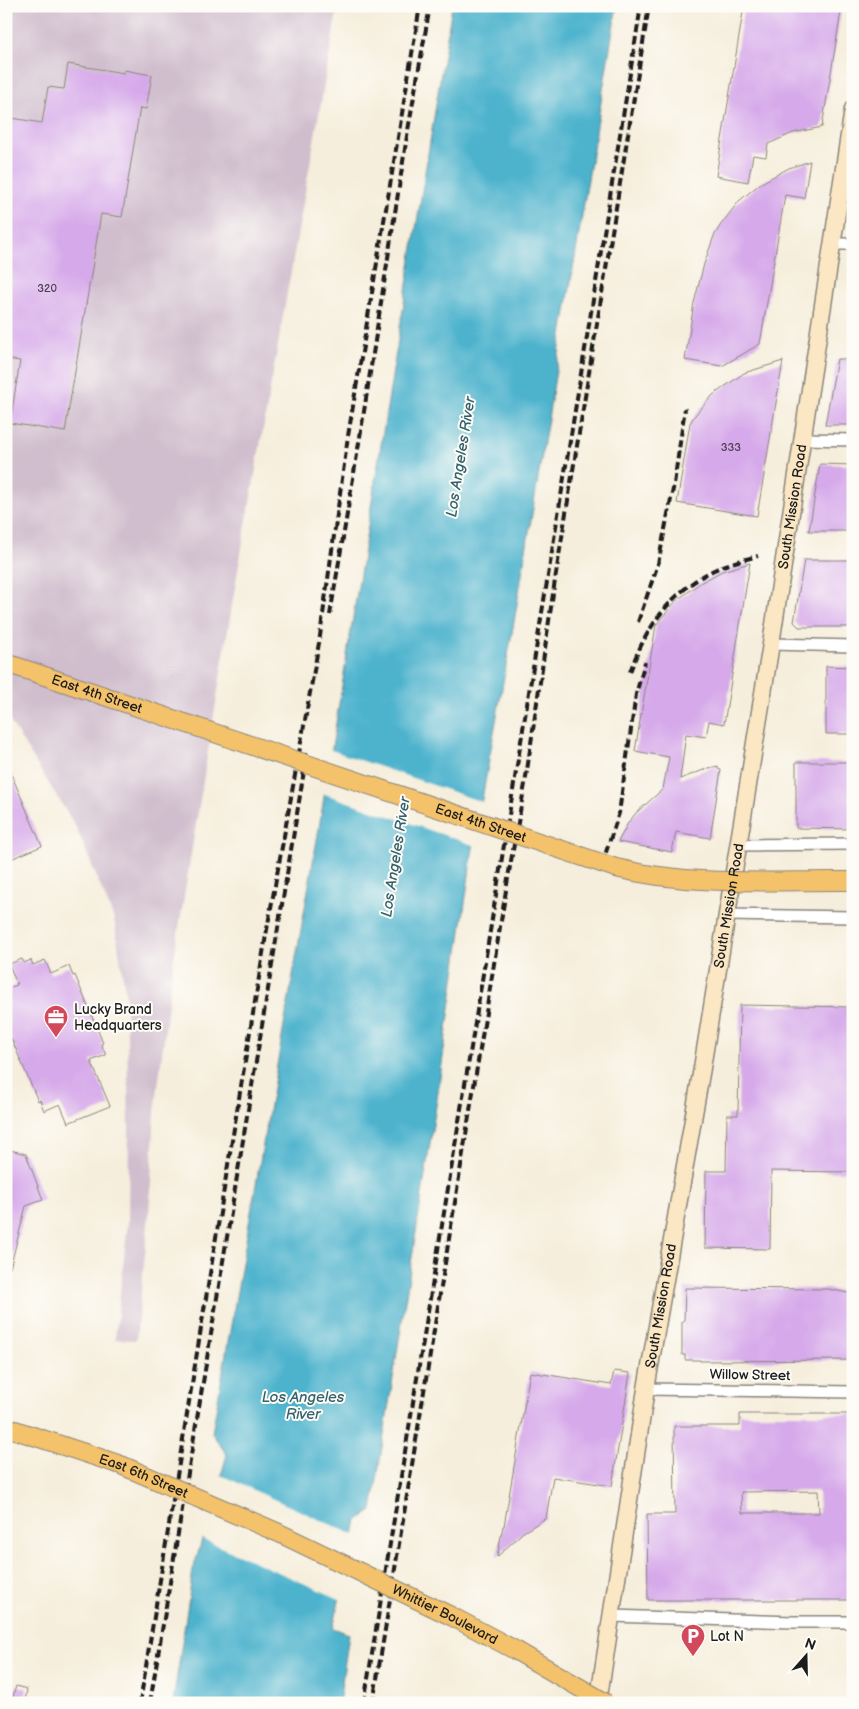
<svg xmlns="http://www.w3.org/2000/svg" width="859" height="1709" viewBox="0 0 859 1709" font-family="'Balsamiq Sans',sans-serif">
<style>
.industrial{fill:#d0bdcd}
.water{fill:#4eb3cd;stroke:#356874}
.pier{fill:#f6eedc}
.building{fill:#d6a9ea;fill-rule:evenodd}
.lines{fill:none;stroke-linecap:round;stroke-linejoin:round}
.street-casing{stroke:#89857c;stroke-width:14}
.secondary-casing{stroke:#89857c;stroke-width:19}
.street{stroke:#fff;stroke-width:11}
.secondary{stroke:#fbe7c3;stroke-width:16}
.rail{stroke:#1c1c1c;stroke-width:4;stroke-dasharray:8 4;stroke-linecap:butt}
.primary-bridge-casing{stroke:#89857c;stroke-width:20;stroke-linecap:butt}
.primary-bridge{stroke:#f4c26a;stroke-width:18}
.labels{text-anchor:middle;dominant-baseline:central;stroke-width:4;stroke-linejoin:round;paint-order:stroke}
.number-label{font-size:11px;fill:#4a3f50}
.street-label{font-size:14px;fill:#1c1c1c;stroke:#fdfcf7}
.poi-label{font-size:14px;fill:#1c1c1c;stroke:#fdfcf7;text-anchor:start}
.water-label{font-size:15px;font-style:italic;fill:#32606c;stroke:#fdfcf7}
</style>
<rect width="100%" height="100%" fill="#fdfcf7"/>
<filter id="ink" filterUnits="userSpaceOnUse"><feTurbulence type="fractalNoise" baseFrequency=".02" numOctaves="2"/><feDisplacementMap in="SourceGraphic" scale="10" xChannelSelector="R" yChannelSelector="G"/><feConvolveMatrix kernelMatrix="1 2 1 2 8 2 1 2 1" color-interpolation-filters="sRGB"/></filter>
<filter id="wash" filterUnits="userSpaceOnUse"><feTurbulence type="fractalNoise" baseFrequency=".0096" numOctaves="4" result="noise"/><feDisplacementMap in="SourceGraphic" scale="20" xChannelSelector="R" yChannelSelector="G"/><feGaussianBlur stdDeviation="1.12" result="paint"/><feColorMatrix in="noise" values="0 0 0 0 0 0 0 0 0 0 0 0 0 0 0 0 0 1.4 0 .05"/><feComposite in="paint" operator="in"/></filter>
<g filter="url(#wash)">
<rect width="100%" height="100%" fill="#f6eedc"/>
<polygon class="industrial" points="6,6 338,6 235,587 173,964 155,1112 149,1215 136,1340 115,1339 128,1221 129,1126 126,997 114,919 76,827 6,715"/>
<polygon class="water" points="452,6 617,6 514,622 472,854 437,1099 372,1511 357,1521 333,1628 349,1634 339,1703 173,1703 193,1570 227,1455 212,1433 319,828"/>
<g class="pier">
<polygon points="328,749 485,803 476,846 322,793"/>
<polygon points="218,1474 356,1536 342,1600 200,1538"/>
</g>
<g id="blocks">
<g class="building">
<polygon points="744,6 842,6 822,127 793,133 768,144 766,157 753,155 748,182 716,176"/>
<polygon points="68,64 124,73 124,70 152,75 146,109 140,108 122,217 101,214 65,432 10,423 20,361 6,359 6,117 42,123 48,87 64,89"/>
<polygon points="810,161 804,198 785,195 760,344 722,366 685,360 694,303 704,264 714,236 720,226 739,201 761,183 789,168"/>
<polygon points="837,359 853,359 853,425 825,425"/>
<polygon points="783,361 757,516 677,503 690,423 695,415 713,395 744,373"/>
<polygon points="820,464 853,465 853,531 809,531"/>
<polygon points="804,560 853,560 853,627 799,627 794,622"/>
<polygon points="750,563 724,724 709,721 706,737 686,734 680,779 709,768 718,766 718,769 721,770 710,838 676,832 672,852 618,842 628,823 636,813 663,789 669,757 635,751 656,625 676,601 700,583 722,571"/>
<polygon points="826,666 853,667 853,734 826,734"/>
<polygon points="6,762 42,846 6,861"/>
<polygon points="796,762 853,762 853,829 796,828"/>
<polygon points="22,959 24,963 31,960 33,965 45,960 51,974 69,966 73,976 75,975 103,1043 101,1044 106,1055 91,1061 110,1106 68,1123 60,1104 44,1111 40,1100 38,1101 6,1026 6,989 17,985 9,964"/>
<polygon points="740,1005 853,1007 853,1172 771,1171 770,1249 705,1248 706,1171 726,1171 727,1115 738,1115"/>
<polygon points="6,1149 26,1154 43,1200 26,1206 10,1268 6,1268"/>
<polygon points="685,1288 828,1289 853,1294 853,1360 700,1361 700,1360 685,1360 685,1355 682,1355 682,1321 684,1321"/>
<polygon points="614,1371 630,1373 612,1486 553,1477 546,1518 522,1533 497,1557 503,1526 504,1526 530,1372 611,1385"/>
<path d="M740 1414H853V1600H648L647 1514H675L674 1426H740ZM818 1491 819 1513H742L741 1492Z"/>
<polygon points="16,1686 27,1689 25,1703 11,1703"/>
</g>
</g>
</g>
<g filter="url(#ink)">
<use href="#blocks" fill-opacity="0" stroke="#89857c" stroke-width="1"/>
<g class="lines">
<defs>
<g id="street">
<polyline points="831,244 853,244"/>
<polyline points="803,439 853,440"/>
<polyline points="771,644 853,646"/>
<polyline points="738,845 853,844"/>
<polyline points="727,915 853,917"/>
<polyline points="646,1389 853,1392"/>
<polyline points="612,1616 793,1622 853,1622"/>
</g>
<g id="secondary">
<path id="s1" d="M598 1703 646 1389 702 1068 771 644 853 109"/>
</g>
</defs>
<use href="#street" class="street-casing"/>
<use href="#secondary" class="secondary-casing"/>
<use href="#street" class="street"/>
<use href="#secondary" class="secondary"/>
<g class="rail">
<polyline points="330,615 360,437 407,136 430,6"/>
<polyline points="638,622 658,564 674,484 685,408"/>
<path d="M630 672C645 629 671 591 714 570 728 563 743 560 758 556"/>
<polyline points="602,864 619,813 636,694 645,662"/>
<polyline points="140,1703 202,1322 266,935 319,643 348,436 420,6"/>
<polyline points="150,1703 307,753"/>
<polyline points="364,1703 641,6"/>
<polyline points="373,1703 509,872 525,784 555,580 649,6"/>
</g>
<defs>
<g id="primary-bridge">
<path id="s2" d="M6 663 616 868C693 887 774 880 853 881"/>
<path id="s3" d="M6 1427 121 1465 279 1533 453 1617 515 1650 606 1703"/>
</g>
</defs>
<use href="#primary-bridge" class="primary-bridge-casing"/>
<use href="#primary-bridge" class="primary-bridge"/>
</g>
</g>
<defs>
<symbol id="office-pin" viewBox="-11 -11 22 30"><path d="M0 17L-7.5 6A9.5 9.5 0 1 1 7.5 6Z" fill="#d1495b" stroke="#fdfcf7"/><path d="M-6-3h4V-5.5h4V-3h4V5H-6ZM-1-4.5V-3h2v-1.5ZM-6 0V1H6V0Z" fill="#fff"/></symbol>
<symbol id="parking-pin" viewBox="-11 -11 22 30"><path d="M0 17L-7.5 6A9.5 9.5 0 1 1 7.5 6Z" fill="#d1495b" stroke="#fdfcf7"/><path d="M-3.5-5.5H1a3.5 3.5 0 0 1 0 7H-1V5.5H-3.5ZM-1-3.4V-.6H.8a1.4 1.4 0 0 0 0-2.8Z" fill="#fff"/></symbol>
</defs>
<g fill-rule="evenodd">
<use href="#office-pin" x="42" y="1003" width="28" height="38"/>
<use href="#parking-pin" x="679" y="1622" width="28" height="38"/>
</g>
<g class="labels">
<g class="number-label">
<text x="47" y="288">320</text>
<text x="731" y="447">333</text>
</g>
<g class="street-label">
<text stroke="none"><textPath href="#s1" startOffset="1212">South Mission Road</textPath></text>
<text stroke="none"><textPath href="#s2" startOffset="96">East 4th Street</textPath></text>
<text stroke="none"><textPath href="#s2" startOffset="501">East 4th Street</textPath></text>
<text stroke="none"><textPath href="#s1" startOffset="808">South Mission Road</textPath></text>
<text stroke="none"><textPath href="#s1" startOffset="402">South Mission Road</textPath></text>
<text transform="translate(750 1375) rotate(1)">Willow Street</text>
<text stroke="none"><textPath href="#s3" startOffset="146">East 6th Street</textPath></text>
<text stroke="none"><textPath href="#s3" startOffset="478">Whittier Boulevard</textPath></text>
</g>
<g class="poi-label">
<text x="74" y="1009">Lucky Brand<tspan x="74" dy="16">Headquarters</tspan></text>
<text x="710" y="1636">Lot N</text>
</g>
<g class="water-label">
<text transform="translate(461 457) rotate(-81)">Los Angeles River</text>
<text transform="translate(396 857) rotate(-81)">Los Angeles River</text>
<text x="303" y="1397">Los Angeles<tspan x="303" dy="17">River</tspan></text>
</g>
</g>
<rect width="859" height="1709" fill="none" stroke="#fdfcf7" stroke-width="25"/>
<g transform="translate(806 1656) rotate(20)" stroke="#fdfcf7" stroke-width="4" paint-order="stroke">
<path d="M0-4L9 19L0 12L-9 19Z" fill="#1c1c1c"/>
<text y="-8" font-size="14" font-weight="bold" text-anchor="middle" fill="#1c1c1c">N</text>
</g>
</svg>
